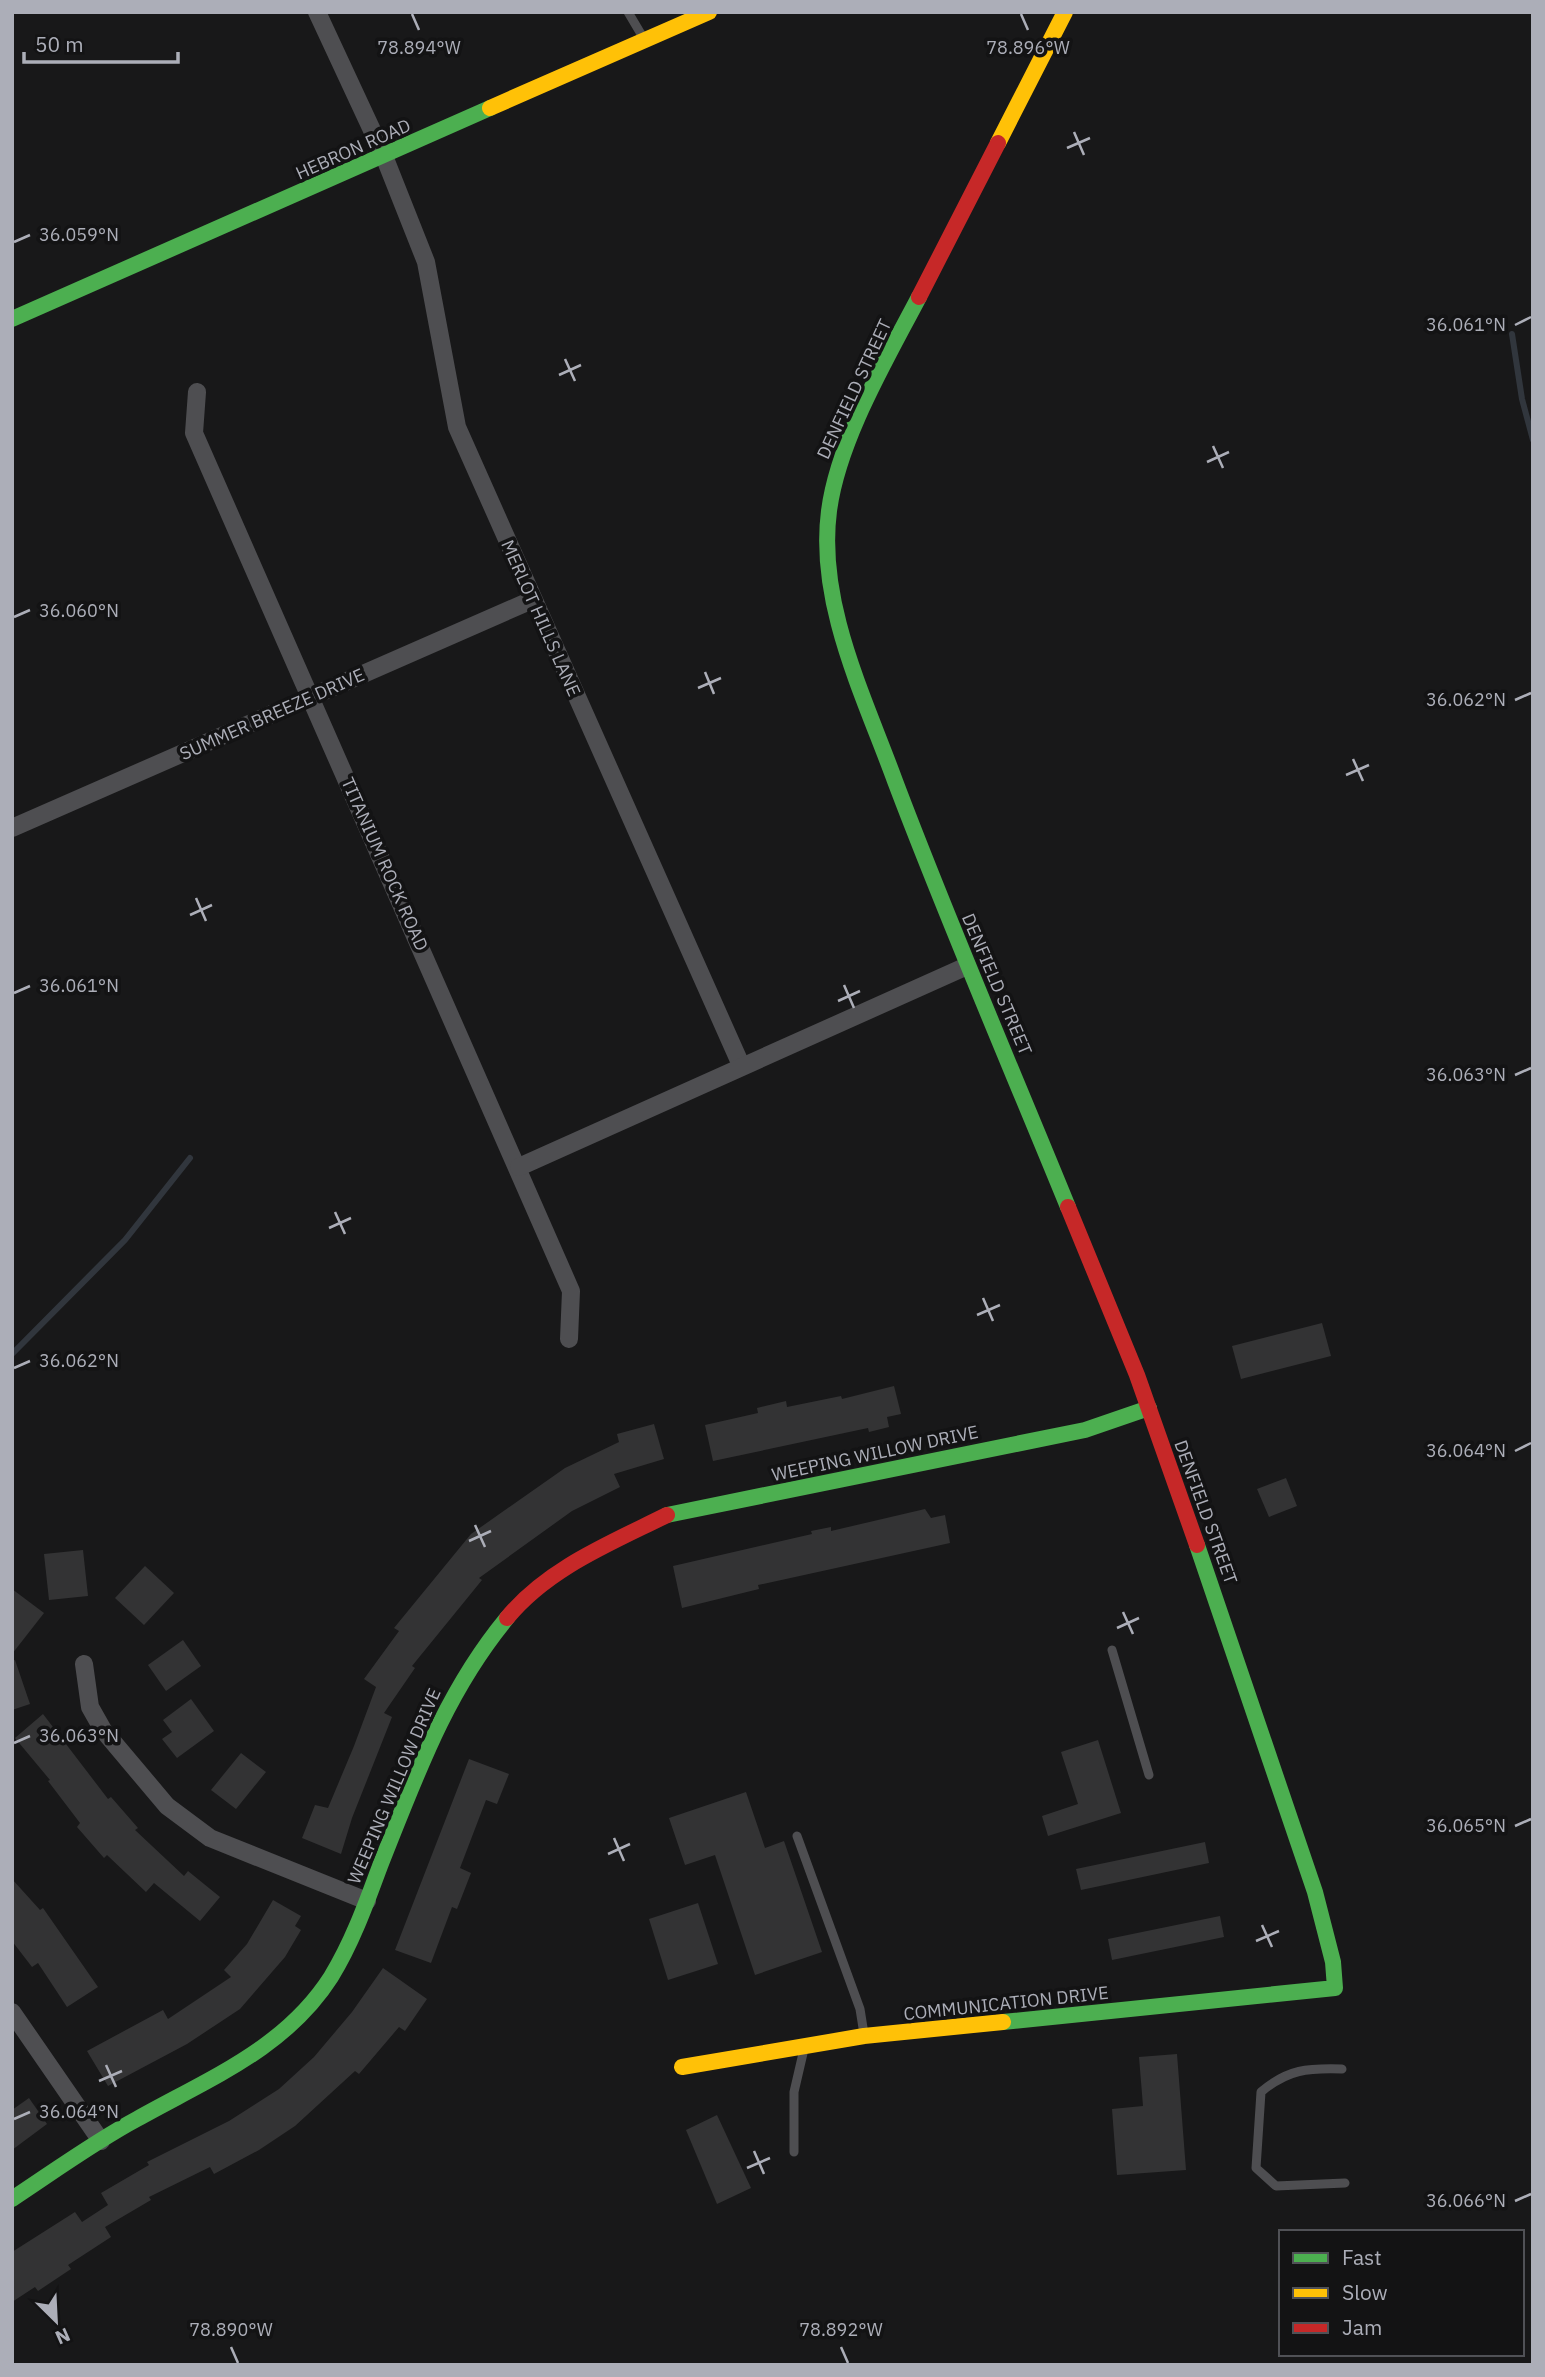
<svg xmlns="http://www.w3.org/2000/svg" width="1545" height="2377" viewBox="0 0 1545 2377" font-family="'IBM Plex Sans',sans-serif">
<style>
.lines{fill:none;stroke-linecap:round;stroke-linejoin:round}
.stream{stroke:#31363d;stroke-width:6}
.building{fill:#333334}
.lane{stroke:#4e4e51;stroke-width:9}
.street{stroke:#4e4e51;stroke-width:18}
.fast{stroke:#4caf50;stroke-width:16}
.slow{stroke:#ffc107;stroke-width:16}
.jam{stroke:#c62828;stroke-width:16}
.ticks{fill:none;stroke:#acaeb8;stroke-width:2.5}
.labels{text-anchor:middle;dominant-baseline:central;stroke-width:7;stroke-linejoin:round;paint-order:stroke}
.street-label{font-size:18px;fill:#acaeb8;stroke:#131314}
.ticks-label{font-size:18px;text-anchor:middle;fill:#acaeb8;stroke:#131314;stroke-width:7;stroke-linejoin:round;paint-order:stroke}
</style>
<rect width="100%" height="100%" fill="#181819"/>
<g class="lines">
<g class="stream">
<polyline points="1512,334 1522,399 1533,440"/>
<polyline points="12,1354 125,1240 190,1158"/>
</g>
</g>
<g class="building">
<polygon points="1322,1323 1331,1356 1241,1379 1232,1346"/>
<polygon points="894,1386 901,1414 887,1417 889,1427 869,1432 868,1428 713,1461 705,1425 758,1413 757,1408 786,1401 787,1407 841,1396 842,1399"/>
<polygon points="654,1424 664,1459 614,1474 620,1487 572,1511 479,1578 482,1580 412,1666 415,1668 384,1713 392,1717 352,1818 341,1854 302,1838 315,1805 328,1808 354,1746 376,1687 364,1679 399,1631 394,1628 471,1534 565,1468 619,1442 617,1434"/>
<polygon points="1286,1478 1297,1506 1269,1517 1257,1489"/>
<polygon points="925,1509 931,1518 945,1515 950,1543 758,1585 759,1589 682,1608 673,1566 812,1534 811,1531 831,1527 831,1531"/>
<polygon points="83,1550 88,1596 49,1600 44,1554"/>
<polygon points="145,1566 174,1593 144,1625 115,1598"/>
<polygon points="12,1589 44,1613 12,1654"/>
<polygon points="183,1640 201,1666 166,1691 148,1665"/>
<polygon points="15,1660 30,1704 12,1710 12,1661"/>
<polygon points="191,1699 214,1731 177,1758 162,1739 172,1732 163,1720"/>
<polygon points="43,1714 108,1799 111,1797 138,1828 135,1830 184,1876 188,1871 220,1897 200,1921 154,1883 146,1892 107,1855 104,1858 77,1827 80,1823 48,1781 50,1780 15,1738"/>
<polygon points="1098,1740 1121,1813 1048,1836 1042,1816 1078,1804 1061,1752"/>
<polygon points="241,1753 266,1772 236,1809 211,1790"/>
<polygon points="469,1759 509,1774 497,1804 486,1800 460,1868 471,1873 457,1909 452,1907 431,1963 395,1950"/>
<polygon points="746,1792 765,1848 784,1841 822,1952 755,1975 715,1855 685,1865 669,1818"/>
<polygon points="1205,1842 1209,1863 1081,1890 1076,1869"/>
<polygon points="12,1879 40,1910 43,1908 98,1987 67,2007 38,1963 32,1967 12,1941"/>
<polygon points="273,1900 301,1916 295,1926 301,1930 285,1957 240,2009 187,2044 108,2086 87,2051 163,2010 168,2019 231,1977 224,1970 247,1944"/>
<polygon points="698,1903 718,1964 668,1980 649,1919"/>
<polygon points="1220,1916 1224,1937 1112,1960 1108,1939"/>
<polygon points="383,1968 427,1999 405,2031 399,2027 359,2074 355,2071 295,2126 259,2150 214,2174 210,2167 149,2197 151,2200 105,2227 111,2237 68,2265 71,2269 38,2291 35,2287 12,2302 12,2252 75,2212 82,2222 108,2205 101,2193 149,2165 147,2162 229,2121 279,2089 314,2057 352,2012"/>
<polygon points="1177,2054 1186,2170 1117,2175 1112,2109 1143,2106 1139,2057"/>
<polygon points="29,2098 47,2124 12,2150 12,2110"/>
<polygon points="717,2115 751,2188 717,2204 686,2130"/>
</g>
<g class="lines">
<g class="lane">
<polyline points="628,12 644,39"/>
<polyline points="1112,1650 1149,1775"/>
<polyline points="797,1836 860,2009 864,2034"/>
<path d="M1342 2069C1308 2068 1288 2069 1261 2092L1256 2168 1276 2186 1345 2183"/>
<polyline points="794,2152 794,2092 804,2049"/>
</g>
<g class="street">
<polyline points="317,12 384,156 426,262 457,427 741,1065"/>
<polyline points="197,392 194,433 571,1291 569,1339"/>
<polyline points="12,828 532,600"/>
<polyline points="519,1167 967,966"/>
<polyline points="84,1664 90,1707 103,1730 167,1806 210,1838 367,1901"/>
<polyline points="12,2012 101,2141"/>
</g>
<g class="fast">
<path d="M919 297C886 360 838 441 829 511 817 603 864 696 895 781 949 924 1010 1065 1068 1207"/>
<polyline points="12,319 490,108"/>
<polyline points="667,1515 1085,1430 1149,1408"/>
<polyline points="1003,2022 1335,1988 1333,1962 1315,1892 1197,1545"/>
<path d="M12 2199C53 2172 94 2142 137 2119 208 2079 285 2049 331 1977 352 1943 366 1904 380 1866 416 1776 445 1693 507 1618"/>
</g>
<g class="slow">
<polyline points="490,108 709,12"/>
<polyline points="998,143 1065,12"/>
<polyline points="682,2067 864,2036 1003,2022"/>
</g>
<g class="jam">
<polyline points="919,297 998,143"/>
<polyline points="1068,1207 1137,1375 1197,1545"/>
<path d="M507 1618C548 1568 611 1543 667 1515"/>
</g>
</g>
<path class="ticks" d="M412 14 419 30M1021 14 1028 30M1074 132 1084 155M1067 148 1090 138M14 242 30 235M1515 325 1531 317M565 359 575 381M559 375 581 365M1213 446 1223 468M1207 462 1229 452M14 617 30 610M705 672 714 694M698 688 721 678M1515 700 1531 693M1353 759 1363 781M1346 775 1369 765M196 898 206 921M190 915 212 905M844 985 854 1008M14 993 30 986M838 1001 860 991M1515 1075 1531 1068M335 1212 345 1234M329 1228 351 1218M983 1298 993 1321M977 1315 1000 1305M14 1368 30 1361M1515 1451 1531 1443M475 1525 485 1547M469 1541 491 1531M1123 1612 1133 1634M1117 1628 1139 1618M14 1743 30 1736M1515 1826 1531 1819M614 1838 624 1861M608 1854 630 1844M1262 1925 1272 1947M1256 1941 1279 1931M106 2065 116 2087M99 2081 122 2071M14 2119 30 2112M754 2151 764 2174M747 2168 770 2158M1515 2201 1531 2194M231 2347 238 2363M841 2347 848 2363"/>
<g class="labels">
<g class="street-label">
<text transform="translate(353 149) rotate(-24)">HEBRON ROAD</text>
<text transform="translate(854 389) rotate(-65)">DENFIELD STREET</text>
<text transform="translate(541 618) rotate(66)">MERLOT HILLS LANE</text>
<text transform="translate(272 714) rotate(-24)">SUMMER BREEZE DRIVE</text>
<text transform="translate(385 864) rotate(66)">TITANIUM ROCK ROAD</text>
<text transform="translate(997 984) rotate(67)">DENFIELD STREET</text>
<text transform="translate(875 1453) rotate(-12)">WEEPING WILLOW DRIVE</text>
<text transform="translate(1206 1512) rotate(70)">DENFIELD STREET</text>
<text transform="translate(394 1786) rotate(-67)">WEEPING WILLOW DRIVE</text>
<text transform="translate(1006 2003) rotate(-6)">COMMUNICATION DRIVE</text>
</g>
</g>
<g class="ticks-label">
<text x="419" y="54">78.894°W</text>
<text x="1028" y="54">78.896°W</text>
<text x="79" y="241">36.059°N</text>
<text x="1466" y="331">36.061°N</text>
<text x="79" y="617">36.060°N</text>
<text x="1466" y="706">36.062°N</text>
<text x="79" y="992">36.061°N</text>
<text x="1466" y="1081">36.063°N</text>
<text x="79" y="1367">36.062°N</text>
<text x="1466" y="1457">36.064°N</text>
<text x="79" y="1742">36.063°N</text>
<text x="1466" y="1832">36.065°N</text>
<text x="79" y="2118">36.064°N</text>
<text x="1466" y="2207">36.066°N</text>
<text x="231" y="2336">78.890°W</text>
<text x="841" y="2336">78.892°W</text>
</g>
<rect width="1545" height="2377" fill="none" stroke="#acaeb8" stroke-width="28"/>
<rect x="1279" y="2230" width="245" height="126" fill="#131314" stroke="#505156" stroke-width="2"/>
<rect x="1293" y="2253" width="35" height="10" fill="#4caf50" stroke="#505156" stroke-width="2"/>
<text x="1342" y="2265" font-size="21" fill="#acaeb8">Fast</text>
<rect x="1293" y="2288" width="35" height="10" fill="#ffc107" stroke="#505156" stroke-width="2"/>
<text x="1342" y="2300" font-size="21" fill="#acaeb8">Slow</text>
<rect x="1293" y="2323" width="35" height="10" fill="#c62828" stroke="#505156" stroke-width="2"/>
<text x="1342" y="2335" font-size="21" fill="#acaeb8">Jam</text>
<g transform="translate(56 2321) rotate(156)" stroke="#131314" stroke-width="5" paint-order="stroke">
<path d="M0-5L12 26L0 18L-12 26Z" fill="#acaeb8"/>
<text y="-10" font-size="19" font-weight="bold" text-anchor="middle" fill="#acaeb8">N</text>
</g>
<path d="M24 52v10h154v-10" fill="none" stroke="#acaeb8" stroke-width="3.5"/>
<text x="35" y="52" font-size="21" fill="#acaeb8" stroke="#131314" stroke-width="5" paint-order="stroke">50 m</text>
</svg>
